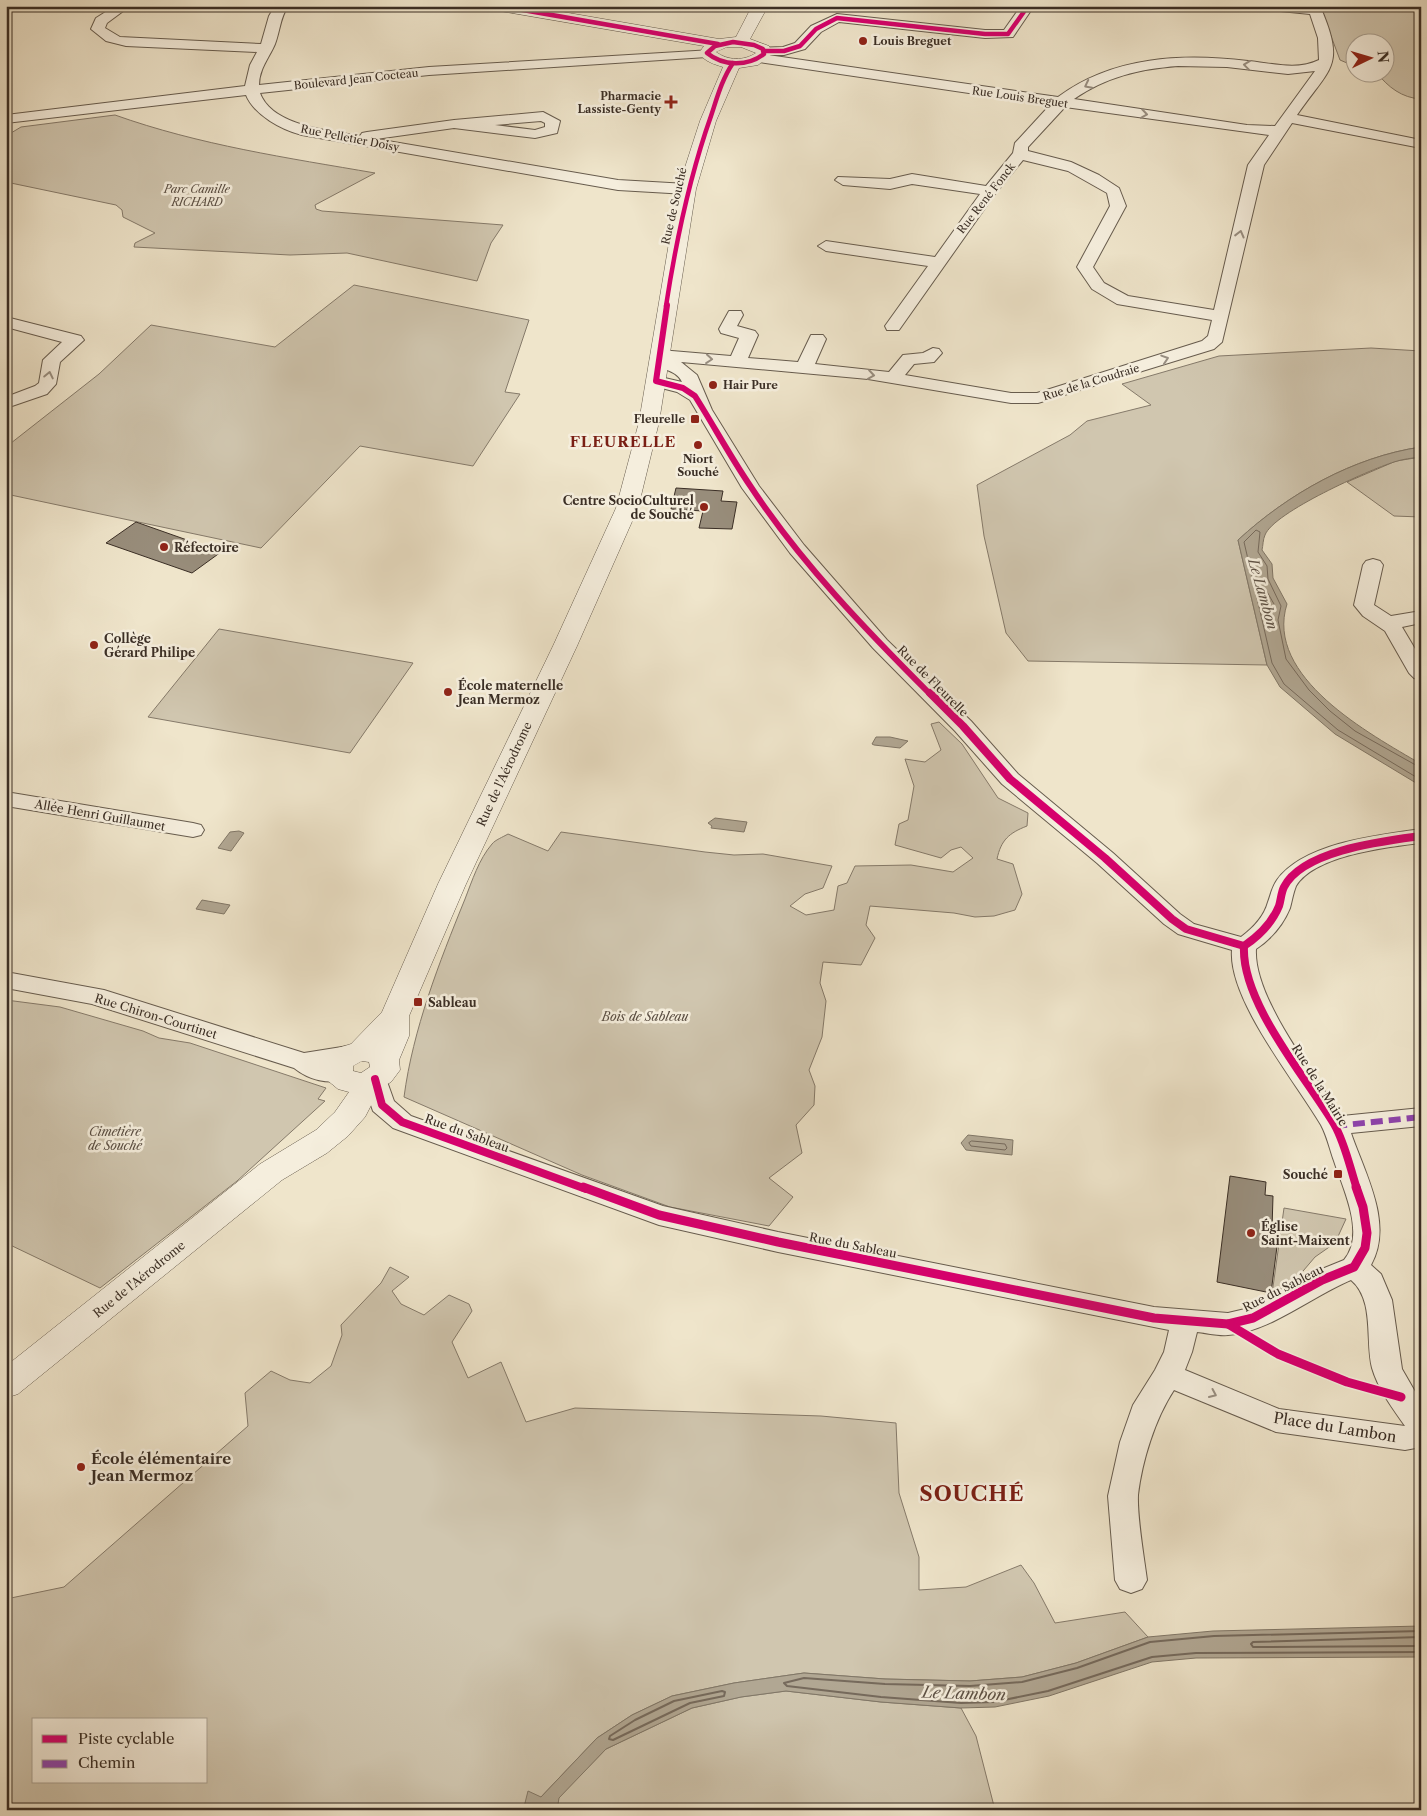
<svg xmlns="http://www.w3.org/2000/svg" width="1427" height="1816" viewBox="0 0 1427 1816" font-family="'Libre Caslon Text',serif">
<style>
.green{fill:#d0c6af;stroke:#857a6a;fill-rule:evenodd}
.water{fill:#b1a793;stroke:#817767}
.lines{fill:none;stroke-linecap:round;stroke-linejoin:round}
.shore-far1{stroke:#766a5c;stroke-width:1}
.shore{stroke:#766a5c;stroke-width:2}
.building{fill:#988d7b;stroke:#3a2e25}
.minor-casing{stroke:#675c4e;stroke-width:2}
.tertiary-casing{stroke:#675c4e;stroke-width:1}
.minor{fill:#f5eedd;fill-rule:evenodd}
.tertiary{fill:#f5eedd;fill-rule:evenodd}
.quiet{stroke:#8e44ad;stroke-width:6;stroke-dasharray:12 6;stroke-linecap:butt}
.cycleway-far3-casing{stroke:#f5eedd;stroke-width:6}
.cycleway-far2-casing{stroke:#f5eedd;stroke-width:9}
.cycleway-far1-casing{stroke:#f5eedd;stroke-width:11}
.cycleway-casing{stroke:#f5eedd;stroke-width:12}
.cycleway-far3{stroke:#d6006c;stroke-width:4.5}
.cycleway-far2{stroke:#d6006c;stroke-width:6}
.cycleway-far1{stroke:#d6006c;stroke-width:8}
.cycleway{stroke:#d6006c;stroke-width:9}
.oneway{stroke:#988e81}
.poi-dot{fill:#8f2418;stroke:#f5eedd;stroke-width:2}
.labels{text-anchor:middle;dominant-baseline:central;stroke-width:5;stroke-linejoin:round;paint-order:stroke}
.far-poi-label{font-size:11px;font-weight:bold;fill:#3a2e25;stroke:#f5eedd;text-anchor:start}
.far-street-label{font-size:11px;fill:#3a2e25;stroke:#f5eedd}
.far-park-label{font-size:11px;font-style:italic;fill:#584c41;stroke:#f5eedd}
.poi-label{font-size:12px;font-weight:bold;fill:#3a2e25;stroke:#f5eedd;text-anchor:start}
.street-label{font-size:12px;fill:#3a2e25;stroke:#f5eedd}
.park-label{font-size:12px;font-style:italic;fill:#584c41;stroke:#f5eedd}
.water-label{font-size:14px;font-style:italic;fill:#5e5246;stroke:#f5eedd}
.far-district-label{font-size:15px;font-weight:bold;letter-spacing:1px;fill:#7a1f14;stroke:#f5eedd}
.near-street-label{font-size:15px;fill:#3a2e25;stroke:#f5eedd}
.near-poi-label{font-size:15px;font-weight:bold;fill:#3a2e25;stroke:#f5eedd;text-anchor:start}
.near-water-label{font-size:16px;font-style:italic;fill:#5e5246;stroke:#f5eedd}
.near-district-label{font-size:21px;font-weight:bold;letter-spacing:1px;fill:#7a1f14;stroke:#f5eedd}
</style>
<rect width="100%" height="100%" fill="#efe5cb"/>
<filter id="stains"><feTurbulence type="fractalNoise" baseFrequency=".004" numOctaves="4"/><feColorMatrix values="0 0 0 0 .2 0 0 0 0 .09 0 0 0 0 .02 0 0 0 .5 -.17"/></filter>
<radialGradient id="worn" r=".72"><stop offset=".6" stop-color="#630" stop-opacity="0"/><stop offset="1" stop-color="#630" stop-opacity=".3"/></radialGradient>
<g class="green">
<path d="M1322 6H1421V99C1402 98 1388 87 1377 73L1384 72V42H1354V66L1340 60 1322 12Z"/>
<path d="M115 115C199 145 288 158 375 173L315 205 316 209 322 211 503 225 491 243 477 281 347 253 290 255 134 247 135 243 155 233 123 217 122 210 116 205 6 182V136L21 127Z"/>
<polygon points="354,285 529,320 505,392 520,394 473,466 360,446 261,548 6,494 6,447 99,374 151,325 275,347"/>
<path d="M1371 348 1421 351V447C1353 457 1288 494 1238 540L1267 665 1028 661 1006 633 984 536 977 485 1070 435 1087 421 1151 405 1122 384 1219 356Z"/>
<polygon points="1421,457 1421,517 1394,516 1347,482 1396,461"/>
<polygon points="219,629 413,663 350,753 148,717"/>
<path d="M939 722 962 744 998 798 1028 813 1027 826C1009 833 1001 840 997 859L1013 864 1022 894 1015 910 994 916 975 917 954 913 870 906 866 925 875 938 861 965 823 962 820 983 826 1001 822 1037 809 1070 815 1086 814 1105 796 1125 802 1153 769 1178 793 1197 769 1226 670 1207 582 1175 404 1097C413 1029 439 963 465 899 472 881 479 859 492 844 495 840 503 837 508 834L548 851 561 832 705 852 734 855 763 854 832 866 823 888 805 894 790 906 806 915 834 910 838 886 847 883 855 866 911 865 953 872 973 858 961 847 951 850 941 858 895 845 899 824 908 820 914 786 905 759 925 762 941 750 931 724Z"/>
<polygon points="6,1000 60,1007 143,1031 159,1038 190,1043 326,1088 318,1099 325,1101 237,1181 100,1288 6,1243"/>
<polygon points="1284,1208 1346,1219 1335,1243 1315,1257 1298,1277 1272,1294"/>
<path d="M390 1267 409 1277 392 1291 401 1304 424 1315 449 1295 469 1304 472 1311 452 1342 468 1378 501 1362 526 1422 575 1408 821 1416 896 1423 899 1493 919 1557V1590L966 1587 1021 1565 1034 1583 1055 1623 1125 1612 1148 1637 1076 1663 1022 1677 970 1681 885 1679 804 1673 734 1683 672 1696 632 1715 597 1738 541 1797 524 1807 526 1810H6V1599L64 1587 248 1426 245 1393 271 1371 290 1380 310 1383 331 1366 342 1335 341 1325 381 1283ZM34 1720H206V1782H34Z"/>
<polygon points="786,1691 881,1702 961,1708 976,1736 995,1810 557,1810 558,1798 606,1749 692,1708 741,1697"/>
</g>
<g class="water">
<path d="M1421 447V457C1412 458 1403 459 1394 462 1369 470 1274 512 1265 535 1263 539 1263 546 1262 550L1272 564 1273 578 1287 604C1264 677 1370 734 1421 764V786L1335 734 1280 687 1267 665 1238 540C1288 494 1353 457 1421 447Z"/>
<polygon points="876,737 890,737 908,741 900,748 874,745 872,744"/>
<polygon points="715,818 747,822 744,832 711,828 712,826 708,823"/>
<polygon points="239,831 244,833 231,851 218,848 230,832"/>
<polygon points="202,900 230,905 224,914 196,909"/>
<polygon points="968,1135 1013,1140 1012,1155 966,1150 961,1143"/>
<polygon points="1421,1626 1421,1657 1196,1658 1152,1662 1049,1696 995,1707 961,1708 881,1702 786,1691 741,1697 692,1708 606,1749 559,1798 557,1810 526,1810 524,1807 528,1791 541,1797 597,1738 632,1715 672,1696 734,1683 804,1673 885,1679 970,1681 1022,1677 1076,1663 1148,1637 1213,1631"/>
</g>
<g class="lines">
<g class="shore-far1">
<polygon points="1263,589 1266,590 1274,604 1270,616 1267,615"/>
<polyline points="1421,768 1355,731 1330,711 1309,690 1286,659 1278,620 1281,606 1268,579 1267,566 1258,552 1260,532 1256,530 1244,542 1272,663 1284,684 1338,730 1421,780"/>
<polygon points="972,1141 1005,1144 1007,1148 1005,1150 971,1146 969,1143"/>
</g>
<g class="shore">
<polyline points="1421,1631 1214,1636 1150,1642 1077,1668 1022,1682 970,1686 885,1684 804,1678 784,1683 787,1686 881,1697 961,1703 994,1702 1048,1691 1152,1657 1196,1653 1421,1652"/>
<polyline points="1421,1637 1253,1642 1251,1644 1253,1647 1421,1646"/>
<polygon points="722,1691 725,1692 724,1696 690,1703 613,1740 609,1739 610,1736 635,1720 674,1701"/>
</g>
</g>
<g class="building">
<polygon points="676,488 723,491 721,501 737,502 732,529 699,528 703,511 671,509"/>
<polygon points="136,522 221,552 192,573 106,543"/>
<polygon points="1230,1176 1266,1182 1265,1195 1273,1196 1272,1229 1279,1231 1271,1293 1217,1282"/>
</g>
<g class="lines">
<defs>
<g id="minor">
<path d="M115 6H130L107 23 105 28 120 37 261 44 269 16 275 6H288C280 18 280 31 275 44 269 58 259 69 259 85L429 67 712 50 714 53 707 57 429 75 260 93C272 126 330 131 360 136L362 133 367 132 454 120 543 112 560 121 557 133 535 138 454 128 376 139 618 180 687 184 695 189 687 194 618 190 302 135C282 130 254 115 246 95L6 123V115L245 86 250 65 257 52 126 46 106 41 91 29 96 18ZM541 121 545 123V127L535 130 495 125Z"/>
<path d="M1021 6H1034L1013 37 985 38 839 22 821 32 805 49 784 55H768L1058 97C1113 56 1183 53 1248 61 1272 63 1296 71 1319 60L1318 38 1310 14 1270 10 1264 6H1320C1346 67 1331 66 1297 115L1421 140V148L1292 123 1264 165 1222 342 1214 349 1038 403H1011L868 379 681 362 697 375 712 410 759 486 804 545 887 640 971 721 1018 774 1113 853 1180 914 1194 924 1241 937C1253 928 1264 917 1268 902 1271 894 1272 887 1277 880 1304 843 1377 835 1421 829V843C1388 847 1315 855 1296 886 1293 893 1292 901 1290 908 1283 925 1271 939 1256 949 1253 997 1315 1076 1342 1116L1421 1108V1126L1351 1133C1365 1174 1394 1224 1371 1265L1381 1274 1392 1300 1402 1369 1421 1402V1447L1405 1450 1276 1432 1174 1390C1155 1419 1142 1461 1138 1495 1137 1517 1144 1557 1147 1580L1142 1589 1131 1593 1120 1589 1115 1580 1108 1496 1120 1442 1133 1405 1155 1370 1164 1352 1169 1330 778 1252 659 1225 393 1128 373 1111 362 1079 366 1073 375 1070 384 1073 394 1101 411 1116 663 1206 778 1232 1154 1307 1228 1313 1245 1309 1312 1273 1344 1260C1366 1234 1343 1189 1334 1161 1330 1150 1327 1136 1321 1125 1296 1082 1228 1000 1232 950L1178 934 1164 924 1097 863 1002 784 955 731 873 648 790 553 742 488 690 400 677 392 650 385 647 381 650 377 656 376 682 382C676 368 658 371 650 359L654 351 660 350 731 356 739 338 721 333 719 329 729 311H741L743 315 737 326 755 331 758 335 748 358 798 362 811 335H823L826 339 815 364 889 372 903 355 923 353 933 348 939 349 942 353 934 362 914 364 905 375 1011 393H1037L1202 341 1208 336 1212 320 1117 304 1092 289 1077 267 1110 206 1107 193 1068 171 1023 160 995 194 899 330H887L885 326 928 266 826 251 818 246 826 241 935 257 980 194 912 184 890 189 843 185 835 180 838 177 890 179 912 174 986 186 1013 153 1015 143 1050 105 759 62 752 58 758 54 756 51 758 48 783 47 795 43 811 26 837 14 985 30H1004ZM1178 66 1227 67 1288 74 1315 71 1275 126 1247 125 1074 99C1106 77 1139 69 1178 66ZM1065 107 1269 135 1248 165 1214 310 1128 296 1104 283 1093 267 1126 206 1119 188 1099 175 1071 162 1028 151V147ZM1351 1280C1375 1300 1365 1341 1372 1368 1378 1389 1393 1409 1405 1426L1279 1409 1185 1370 1192 1352 1197 1332C1207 1333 1218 1336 1228 1335 1270 1332 1312 1296 1351 1280Z"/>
<polygon points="6,317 81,336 84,340 60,362 56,384 47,394 12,406 6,405 6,397 35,386 39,383 43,360 62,342 6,327"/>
<polygon points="1373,559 1380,561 1383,565 1374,605 1391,616 1421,611 1421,623 1402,627 1421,659 1421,680 1414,678 1409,673 1385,631 1363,616 1354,605 1363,565 1366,561"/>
<polygon points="6,792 193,823 201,825 204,830 201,835 193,837 6,806"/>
<path d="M6 972 104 990 304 1053 348 1046 357 1049 361 1055 357 1061 340 1065 347 1067 351 1073 347 1079C328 1085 309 1080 294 1068L92 1004 6 988Z"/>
</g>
<path id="tertiary" d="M493 6H528L719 39 736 37 752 6H768L750 39 769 46 772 54 758 65 739 68 716 121 696 189 659 422 638 508 577 646 466 884 409 1016V1036L399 1060 400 1070 391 1082 380 1088 365 1117 348 1136 327 1153 282 1180 18 1394 6 1398V1366L260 1164 316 1130 335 1112 349 1092 338 1089 327 1080 323 1073 324 1063 338 1048 351 1044 382 1012 438 884 553 646 616 508 639 422 678 189 700 121 723 67C714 64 705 62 699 53L704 46 500 11ZM727 47H741L756 53C744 61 728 61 716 52ZM362 1061 369 1062 370 1067 361 1073 353 1071V1066Z"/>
</defs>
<use href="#minor" class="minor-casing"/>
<use href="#tertiary" class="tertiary-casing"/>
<use href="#minor" class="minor"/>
<use href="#tertiary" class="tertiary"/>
<polyline class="quiet" points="1335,1126 1421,1117"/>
<defs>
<g id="cycleway-far3">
<polyline points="500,6 718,44"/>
<path d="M733 42 754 45 763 49 764 54C747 67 723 66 707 53L715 46Z"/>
<polyline points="763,51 784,51 800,46 816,29 837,18 985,34 1008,34 1028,6"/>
<path d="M666 306C676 241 689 178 711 116 717 98 722 79 733 63"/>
</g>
<path id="cycleway-far2" d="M667 305 656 381 683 388 695 396C714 426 731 458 751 487 801 563 867 631 931 695"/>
<g id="cycleway-far1">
<polyline points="930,693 963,726 1010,779 1105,858 1172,919 1186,929 1244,946"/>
<path d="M1244 946C1259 936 1272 923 1279 906 1281 900 1281 893 1284 887 1303 850 1384 841 1421 836"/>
<path d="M1244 946C1241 1002 1305 1076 1334 1124 1345 1143 1350 1168 1357 1189"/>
<polyline points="375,1079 382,1105 402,1122 586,1189"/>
</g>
<g id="cycleway">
<polyline points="583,1187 659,1215 778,1242 1154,1318 1228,1324 1253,1318 1322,1280 1354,1267 1365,1248 1367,1233 1363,1207 1356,1187"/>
<polyline points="1228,1324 1278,1354 1347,1382 1401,1397"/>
</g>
</defs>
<use href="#cycleway-far3" class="cycleway-far3-casing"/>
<use href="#cycleway-far2" class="cycleway-far2-casing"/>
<use href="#cycleway-far1" class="cycleway-far1-casing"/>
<use href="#cycleway" class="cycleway-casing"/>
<use href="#cycleway-far3" class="cycleway-far3"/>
<use href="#cycleway-far2" class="cycleway-far2"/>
<use href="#cycleway-far1" class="cycleway-far1"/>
<use href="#cycleway" class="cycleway"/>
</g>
<defs><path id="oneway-chevron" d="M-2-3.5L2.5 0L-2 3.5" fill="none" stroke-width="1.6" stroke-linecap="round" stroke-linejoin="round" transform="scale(1.25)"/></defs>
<g class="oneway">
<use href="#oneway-chevron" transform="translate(1247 65) rotate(-173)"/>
<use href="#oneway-chevron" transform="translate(1088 85) rotate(153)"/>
<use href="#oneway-chevron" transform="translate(1144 114) rotate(8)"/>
<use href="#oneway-chevron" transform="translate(1240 234) rotate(-76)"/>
<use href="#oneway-chevron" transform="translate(709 359) rotate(5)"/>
<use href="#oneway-chevron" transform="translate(1165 359) rotate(-18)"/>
<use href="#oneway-chevron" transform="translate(49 375) rotate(-78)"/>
<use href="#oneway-chevron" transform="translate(871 375) rotate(8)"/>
<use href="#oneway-chevron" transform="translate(1213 1394) rotate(24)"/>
</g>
<g class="poi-dot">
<circle cx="863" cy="41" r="5"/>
<path d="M668.5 94.5h5v5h5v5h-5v5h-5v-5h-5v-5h5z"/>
<circle cx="713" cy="385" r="5"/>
<rect x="690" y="414" width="10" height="10" rx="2.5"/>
<circle cx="698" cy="445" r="5"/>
<circle cx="704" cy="507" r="5"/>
<circle cx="164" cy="547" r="5"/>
<circle cx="94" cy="645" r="5"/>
<circle cx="448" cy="692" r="5"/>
<rect x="413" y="997" width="10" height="10" rx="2.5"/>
<rect x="1333" y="1169" width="10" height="10" rx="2.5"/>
<circle cx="1251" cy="1233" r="5"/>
<circle cx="81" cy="1467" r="5"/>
</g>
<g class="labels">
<g class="far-poi-label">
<text x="873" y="41">Louis Breguet</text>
<text x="661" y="96" text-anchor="end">Pharmacie<tspan x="661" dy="13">Lassiste-Genty</tspan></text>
<text x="723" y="385">Hair Pure</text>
<text x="685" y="419" text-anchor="end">Fleurelle</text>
<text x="698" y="459" text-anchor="middle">Niort<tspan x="698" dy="13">Souché</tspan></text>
</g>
<g class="far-street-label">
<text transform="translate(356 79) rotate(-6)">Boulevard Jean Cocteau</text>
<text transform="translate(1020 97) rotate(8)">Rue Louis Breguet</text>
<text transform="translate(350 138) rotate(11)">Rue Pelletier Doisy</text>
<text transform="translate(986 198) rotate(-52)">Rue René Fonck</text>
<text transform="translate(674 206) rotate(-77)">Rue de Souché</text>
<text transform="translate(1091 382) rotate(-17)">Rue de la Coudraie</text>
</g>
<g class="far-park-label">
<text x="197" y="189">Parc Camille<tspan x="197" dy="13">RICHARD</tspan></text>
</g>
<g class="poi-label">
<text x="694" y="500" text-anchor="end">Centre SocioCulturel<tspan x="694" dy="14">de Souché</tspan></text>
<text x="174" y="547">Réfectoire</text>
<text x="104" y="638">Collège<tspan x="104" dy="14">Gérard Philipe</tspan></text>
<text x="458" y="685">École maternelle<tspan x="458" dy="14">Jean Mermoz</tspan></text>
<text x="428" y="1002">Sableau</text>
<text x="1328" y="1174" text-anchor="end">Souché</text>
<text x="1261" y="1226">Église<tspan x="1261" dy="14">Saint-Maixent</tspan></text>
</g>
<g class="street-label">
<text transform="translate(933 681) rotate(45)">Rue de Fleurelle</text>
<text transform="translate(504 774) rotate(-65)">Rue de l'Aérodrome</text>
<text transform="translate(100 815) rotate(10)">Allée Henri Guillaumet</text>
<text transform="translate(156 1016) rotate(17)">Rue Chiron-Courtinet</text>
<text transform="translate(1320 1085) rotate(58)">Rue de la Mairie</text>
<text transform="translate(467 1133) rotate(20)">Rue du Sableau</text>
<text transform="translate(853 1245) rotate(11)">Rue du Sableau</text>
<text transform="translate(139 1279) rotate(-39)">Rue de l'Aérodrome</text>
<text transform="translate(1283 1288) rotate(-27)">Rue du Sableau</text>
</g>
<g class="park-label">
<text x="645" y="1016">Bois de Sableau</text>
<text x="115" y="1131">Cimetière<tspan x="115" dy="14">de Souché</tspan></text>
</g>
<g class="water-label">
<text transform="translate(1263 594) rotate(74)">Le Lambon</text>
</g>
<g class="far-district-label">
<text x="623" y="441">FLEURELLE</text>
</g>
<g class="near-street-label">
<text transform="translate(1335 1427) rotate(9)">Place du Lambon</text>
</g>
<g class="near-poi-label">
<text x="91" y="1458">École élémentaire<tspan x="91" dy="17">Jean Mermoz</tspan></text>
</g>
<g class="near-water-label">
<text transform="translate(964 1693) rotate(2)">Le Lambon</text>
</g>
<g class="near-district-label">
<text x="972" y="1493">SOUCHÉ</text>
</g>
</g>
<rect width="1427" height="1816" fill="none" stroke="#efe5cb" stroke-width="25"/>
<rect x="8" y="8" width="1412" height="1801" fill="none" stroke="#3a2e25" stroke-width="2.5"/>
<rect x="12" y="12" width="1402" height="1791" fill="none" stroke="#3a2e25"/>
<rect x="32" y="1718" width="175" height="65" fill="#f5eedd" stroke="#aaa193"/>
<rect x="42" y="1735" width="25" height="8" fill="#d6006c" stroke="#aaa193"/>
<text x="78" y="1744" font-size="15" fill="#3a2e25">Piste cyclable</text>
<rect x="42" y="1760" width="25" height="8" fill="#8e44ad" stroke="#aaa193"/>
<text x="78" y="1768" font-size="15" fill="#3a2e25">Chemin</text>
<g transform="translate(1370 58) rotate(85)"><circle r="24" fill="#f5eedd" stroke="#aaa193"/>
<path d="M0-4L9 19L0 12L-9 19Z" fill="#8f2418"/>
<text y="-8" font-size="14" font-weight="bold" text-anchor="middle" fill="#3a2e25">N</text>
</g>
<rect width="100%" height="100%" filter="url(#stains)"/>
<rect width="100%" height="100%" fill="url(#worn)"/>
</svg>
